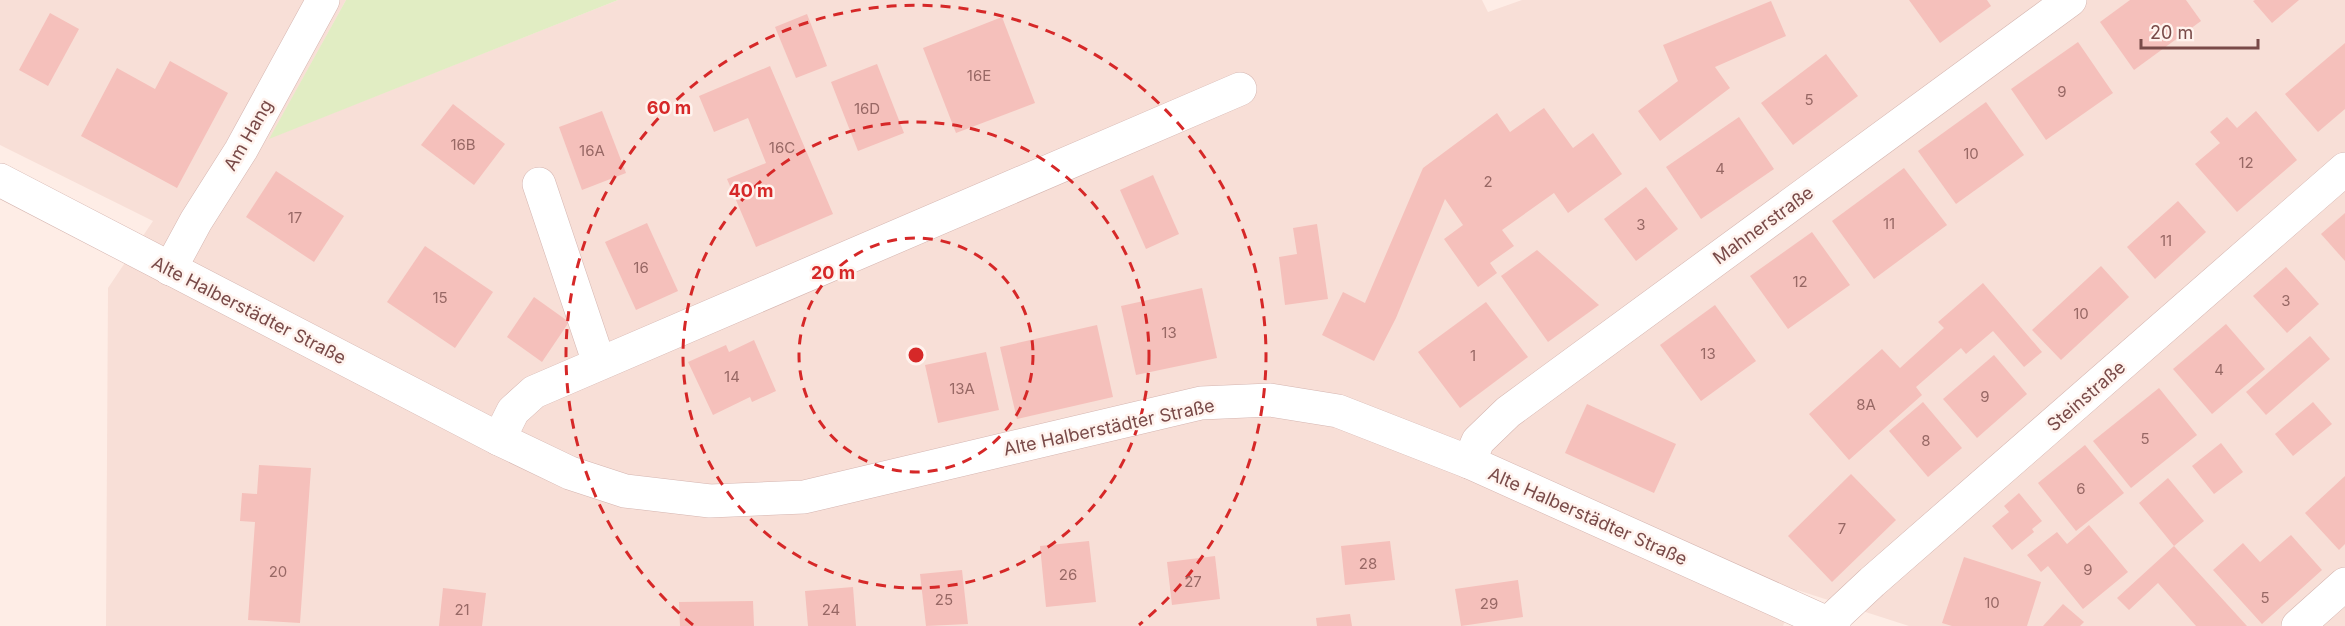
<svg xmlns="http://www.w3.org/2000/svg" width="2345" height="626" viewBox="0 0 2345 626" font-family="Inter,sans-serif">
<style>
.residential{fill:#f8dfd7}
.green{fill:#e1edc3}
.building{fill:#f5c0bb}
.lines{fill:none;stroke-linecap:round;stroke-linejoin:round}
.minor-casing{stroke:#d5b5b0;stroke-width:34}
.minor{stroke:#fff;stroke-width:33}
.ring{fill:none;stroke:#d62828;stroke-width:3;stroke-dasharray:10 8}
.labels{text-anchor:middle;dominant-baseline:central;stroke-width:5;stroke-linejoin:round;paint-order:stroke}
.number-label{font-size:15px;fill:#986865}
.street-label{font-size:18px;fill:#794a48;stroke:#fff3ee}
.centre{fill:#d62828;stroke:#fff3ee;stroke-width:3}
.ring-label{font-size:18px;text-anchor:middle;font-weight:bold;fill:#d62828;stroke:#fff3ee;stroke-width:5;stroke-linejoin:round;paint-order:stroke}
</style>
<rect width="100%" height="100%" fill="#feede6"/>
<polygon class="residential" points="0,0 346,0 270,138 618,0 1482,0 1488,12 1522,0 2345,0 2345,626 1909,626 1797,590 1783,626 106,626 108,288 153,221 0,145"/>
<polygon class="green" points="346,0 618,0 269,139"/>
<g class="building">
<polygon points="1909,0 1987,0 1991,6 1940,43"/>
<polygon points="2130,0 2186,0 2201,21 2134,70 2100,22"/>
<polygon points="2255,0 2299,0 2272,23 2253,1"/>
<polygon points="1771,1 1786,36 1715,67 1730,88 1660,141 1638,111 1678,81 1663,45"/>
<polygon points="50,13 79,29 48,86 19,70"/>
<polygon points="807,14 827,66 796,78 775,27"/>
<polygon points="1002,17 1035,103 956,133 923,48"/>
<polygon points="2078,42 2113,93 2046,140 2011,89"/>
<polygon points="2345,43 2345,109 2318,132 2285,94"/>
<polygon points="1826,54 1858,96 1793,145 1761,103"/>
<polygon points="170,61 228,93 177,188 81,136 117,68 155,89"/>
<polygon points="877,64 904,133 858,151 831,82"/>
<polygon points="770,66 833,214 756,247 727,179 766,163 748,118 714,132 699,96"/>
<polygon points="1986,102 2024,155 1956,204 1918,151"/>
<polygon points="453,104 505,144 474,185 421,145"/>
<polygon points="1544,108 1573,148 1593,133 1622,174 1568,213 1554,193 1502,230 1514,246 1490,263 1497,273 1478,287 1444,239 1463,225 1445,199 1396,318 1374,361 1322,335 1343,292 1365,303 1423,168 1497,113 1510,132"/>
<polygon points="602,111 626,173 582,190 559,127"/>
<polygon points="2256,111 2297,160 2237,212 2195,164 2220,143 2210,132 2227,117 2237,128"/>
<polygon points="1739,117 1774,169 1701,219 1666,167"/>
<polygon points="1904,168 1947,225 1874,279 1832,221"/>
<polygon points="276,171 344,216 314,262 246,217"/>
<polygon points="1153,175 1179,234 1146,249 1120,190"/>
<polygon points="1646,187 1678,229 1636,261 1604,219"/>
<polygon points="2178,201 2206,232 2155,279 2127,247"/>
<polygon points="2345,213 2345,261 2321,234"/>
<polygon points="647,223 678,291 636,310 605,242"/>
<polygon points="1317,224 1328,299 1285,305 1279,257 1297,254 1293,228"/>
<polygon points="1812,232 1850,285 1788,329 1750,276"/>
<polygon points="425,246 493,292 455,348 387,302"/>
<polygon points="1537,250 1599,305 1548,342 1501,276"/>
<polygon points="2101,266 2129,297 2061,360 2032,330"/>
<polygon points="2286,267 2319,304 2287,333 2253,296"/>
<polygon points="1983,283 2042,352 2024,367 1993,331 1966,354 1961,348 1916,387 1922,395 1849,460 1809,414 1882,349 1900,368 1944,328 1938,322"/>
<polygon points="1202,288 1217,358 1136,375 1121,306"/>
<polygon points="534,297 569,322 542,362 507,337"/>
<polygon points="1486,302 1528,357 1460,408 1418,352"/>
<polygon points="1715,305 1756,361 1701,401 1660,345"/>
<polygon points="2226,324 2265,369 2212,414 2173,369"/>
<polygon points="1097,325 1113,397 1017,419 1000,347"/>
<polygon points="2310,336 2330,359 2266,415 2246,392"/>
<polygon points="754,340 776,391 752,402 750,397 713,415 688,362 726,345 729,352"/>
<polygon points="986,352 999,410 938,423 925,365"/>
<polygon points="1994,355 2027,394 1977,438 1943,399"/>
<polygon points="2159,388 2197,435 2131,488 2093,441"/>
<polygon points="1923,402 1962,448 1928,477 1889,431"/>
<polygon points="2313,402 2332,424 2293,456 2275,434"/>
<polygon points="1587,404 1676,444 1654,493 1565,453"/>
<polygon points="2221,443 2243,472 2214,494 2192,466"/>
<polygon points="2085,445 2124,493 2076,531 2038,483"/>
<polygon points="259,465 311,468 300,623 248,620 255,522 240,521 242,493 257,494"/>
<polygon points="1851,474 1896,520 1832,582 1788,536"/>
<polygon points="2345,476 2345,544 2339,550 2305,513"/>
<polygon points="2168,478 2204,521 2174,546 2139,503"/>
<polygon points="2019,493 2042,521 2032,529 2034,532 2012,550 1992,526 2009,512 2004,506"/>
<polygon points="2089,525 2128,572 2083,609 2048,566 2041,572 2027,555 2057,532 2067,544"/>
<polygon points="2291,535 2322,570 2262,624 2213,570 2243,543 2260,562"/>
<polygon points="1089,541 1096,602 1046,607 1040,546"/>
<polygon points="1390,541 1395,580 1345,585 1341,546"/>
<polygon points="2174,546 2247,626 2196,626 2158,583 2129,610 2117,598"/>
<polygon points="1215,556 1220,599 1172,605 1167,562"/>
<polygon points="1964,557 2041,582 2027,626 1952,626 1942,623"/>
<polygon points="962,570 968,624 926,626 920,574"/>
<polygon points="1518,580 1523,617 1461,626 1455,589"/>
<polygon points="853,587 856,626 808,626 805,591"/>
<polygon points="443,588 486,593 482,626 439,626"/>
<polygon points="753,601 754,626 680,626 679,602"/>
<polygon points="2063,604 2084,622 2080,626 2043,626"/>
<polygon points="1350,614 1352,626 1317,626 1316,618"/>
</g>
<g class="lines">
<defs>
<g id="minor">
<polyline points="0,180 499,439 570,473 625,491 710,501 804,497 1201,403 1270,400 1338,411 1469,462 1834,626"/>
<polyline points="539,184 599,363"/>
<polyline points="170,269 196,221 241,150 323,0"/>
<polyline points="499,439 513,411 534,392 1240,89"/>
<polyline points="1469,462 1478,441 1508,412 2070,0"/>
<polyline points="1825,626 1872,582 2345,169"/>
<polyline points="2298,626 2345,584"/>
</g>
</defs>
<use href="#minor" class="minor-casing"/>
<use href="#minor" class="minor"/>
</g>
<g class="ring">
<circle cx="916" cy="355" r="117"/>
<circle cx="916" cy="355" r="233"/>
<path d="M693 625A350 350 0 1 1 1139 625"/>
</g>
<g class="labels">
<g class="number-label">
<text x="979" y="75">16E</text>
<text x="2062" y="91">9</text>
<text x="1809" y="99">5</text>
<text x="867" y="108">16D</text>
<text x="463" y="144">16B</text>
<text x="782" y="147">16C</text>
<text x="592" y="150">16A</text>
<text x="1971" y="153">10</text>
<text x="2246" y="162">12</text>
<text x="1720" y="168">4</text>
<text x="1488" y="181">2</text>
<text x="295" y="217">17</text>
<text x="1889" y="223">11</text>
<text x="1641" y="224">3</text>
<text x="2166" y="240">11</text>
<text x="641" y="267">16</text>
<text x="1800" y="281">12</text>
<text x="440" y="297">15</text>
<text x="2286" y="300">3</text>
<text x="2081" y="313">10</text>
<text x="1169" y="332">13</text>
<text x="1708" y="353">13</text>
<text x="1473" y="355">1</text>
<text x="2219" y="369">4</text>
<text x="732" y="376">14</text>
<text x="962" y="388">13A</text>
<text x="1985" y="396">9</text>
<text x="1866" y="404">8A</text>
<text x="2145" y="438">5</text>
<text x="1926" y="440">8</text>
<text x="2081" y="488">6</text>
<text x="1842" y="528">7</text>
<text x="1368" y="563">28</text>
<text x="2088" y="569">9</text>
<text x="278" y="571">20</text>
<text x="1068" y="574">26</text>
<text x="1193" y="581">27</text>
<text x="2265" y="597">5</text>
<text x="944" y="599">25</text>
<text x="1992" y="602">10</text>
<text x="1489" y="603">29</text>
<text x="462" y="609">21</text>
<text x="831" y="609">24</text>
</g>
<g class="street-label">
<text transform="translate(248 135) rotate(-60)">Am Hang</text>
<text transform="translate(1763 225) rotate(-36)">Mahnerstraße</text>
<text transform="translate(249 310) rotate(27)">Alte Halberstädter Straße</text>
<text transform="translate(2086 396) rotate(-41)">Steinstraße</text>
<text transform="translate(1109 427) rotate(-12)">Alte Halberstädter Straße</text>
<text transform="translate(1588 516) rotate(24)">Alte Halberstädter Straße</text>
</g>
</g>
<circle cx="916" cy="355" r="9" class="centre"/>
<g class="ring-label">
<text x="669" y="114">60 m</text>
<text x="751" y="197">40 m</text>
<text x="833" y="279">20 m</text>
</g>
<path d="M2141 39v9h117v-9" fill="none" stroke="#794a48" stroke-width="3"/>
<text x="2150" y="39" font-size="18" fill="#794a48" stroke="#fff3ee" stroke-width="4.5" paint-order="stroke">20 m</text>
</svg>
